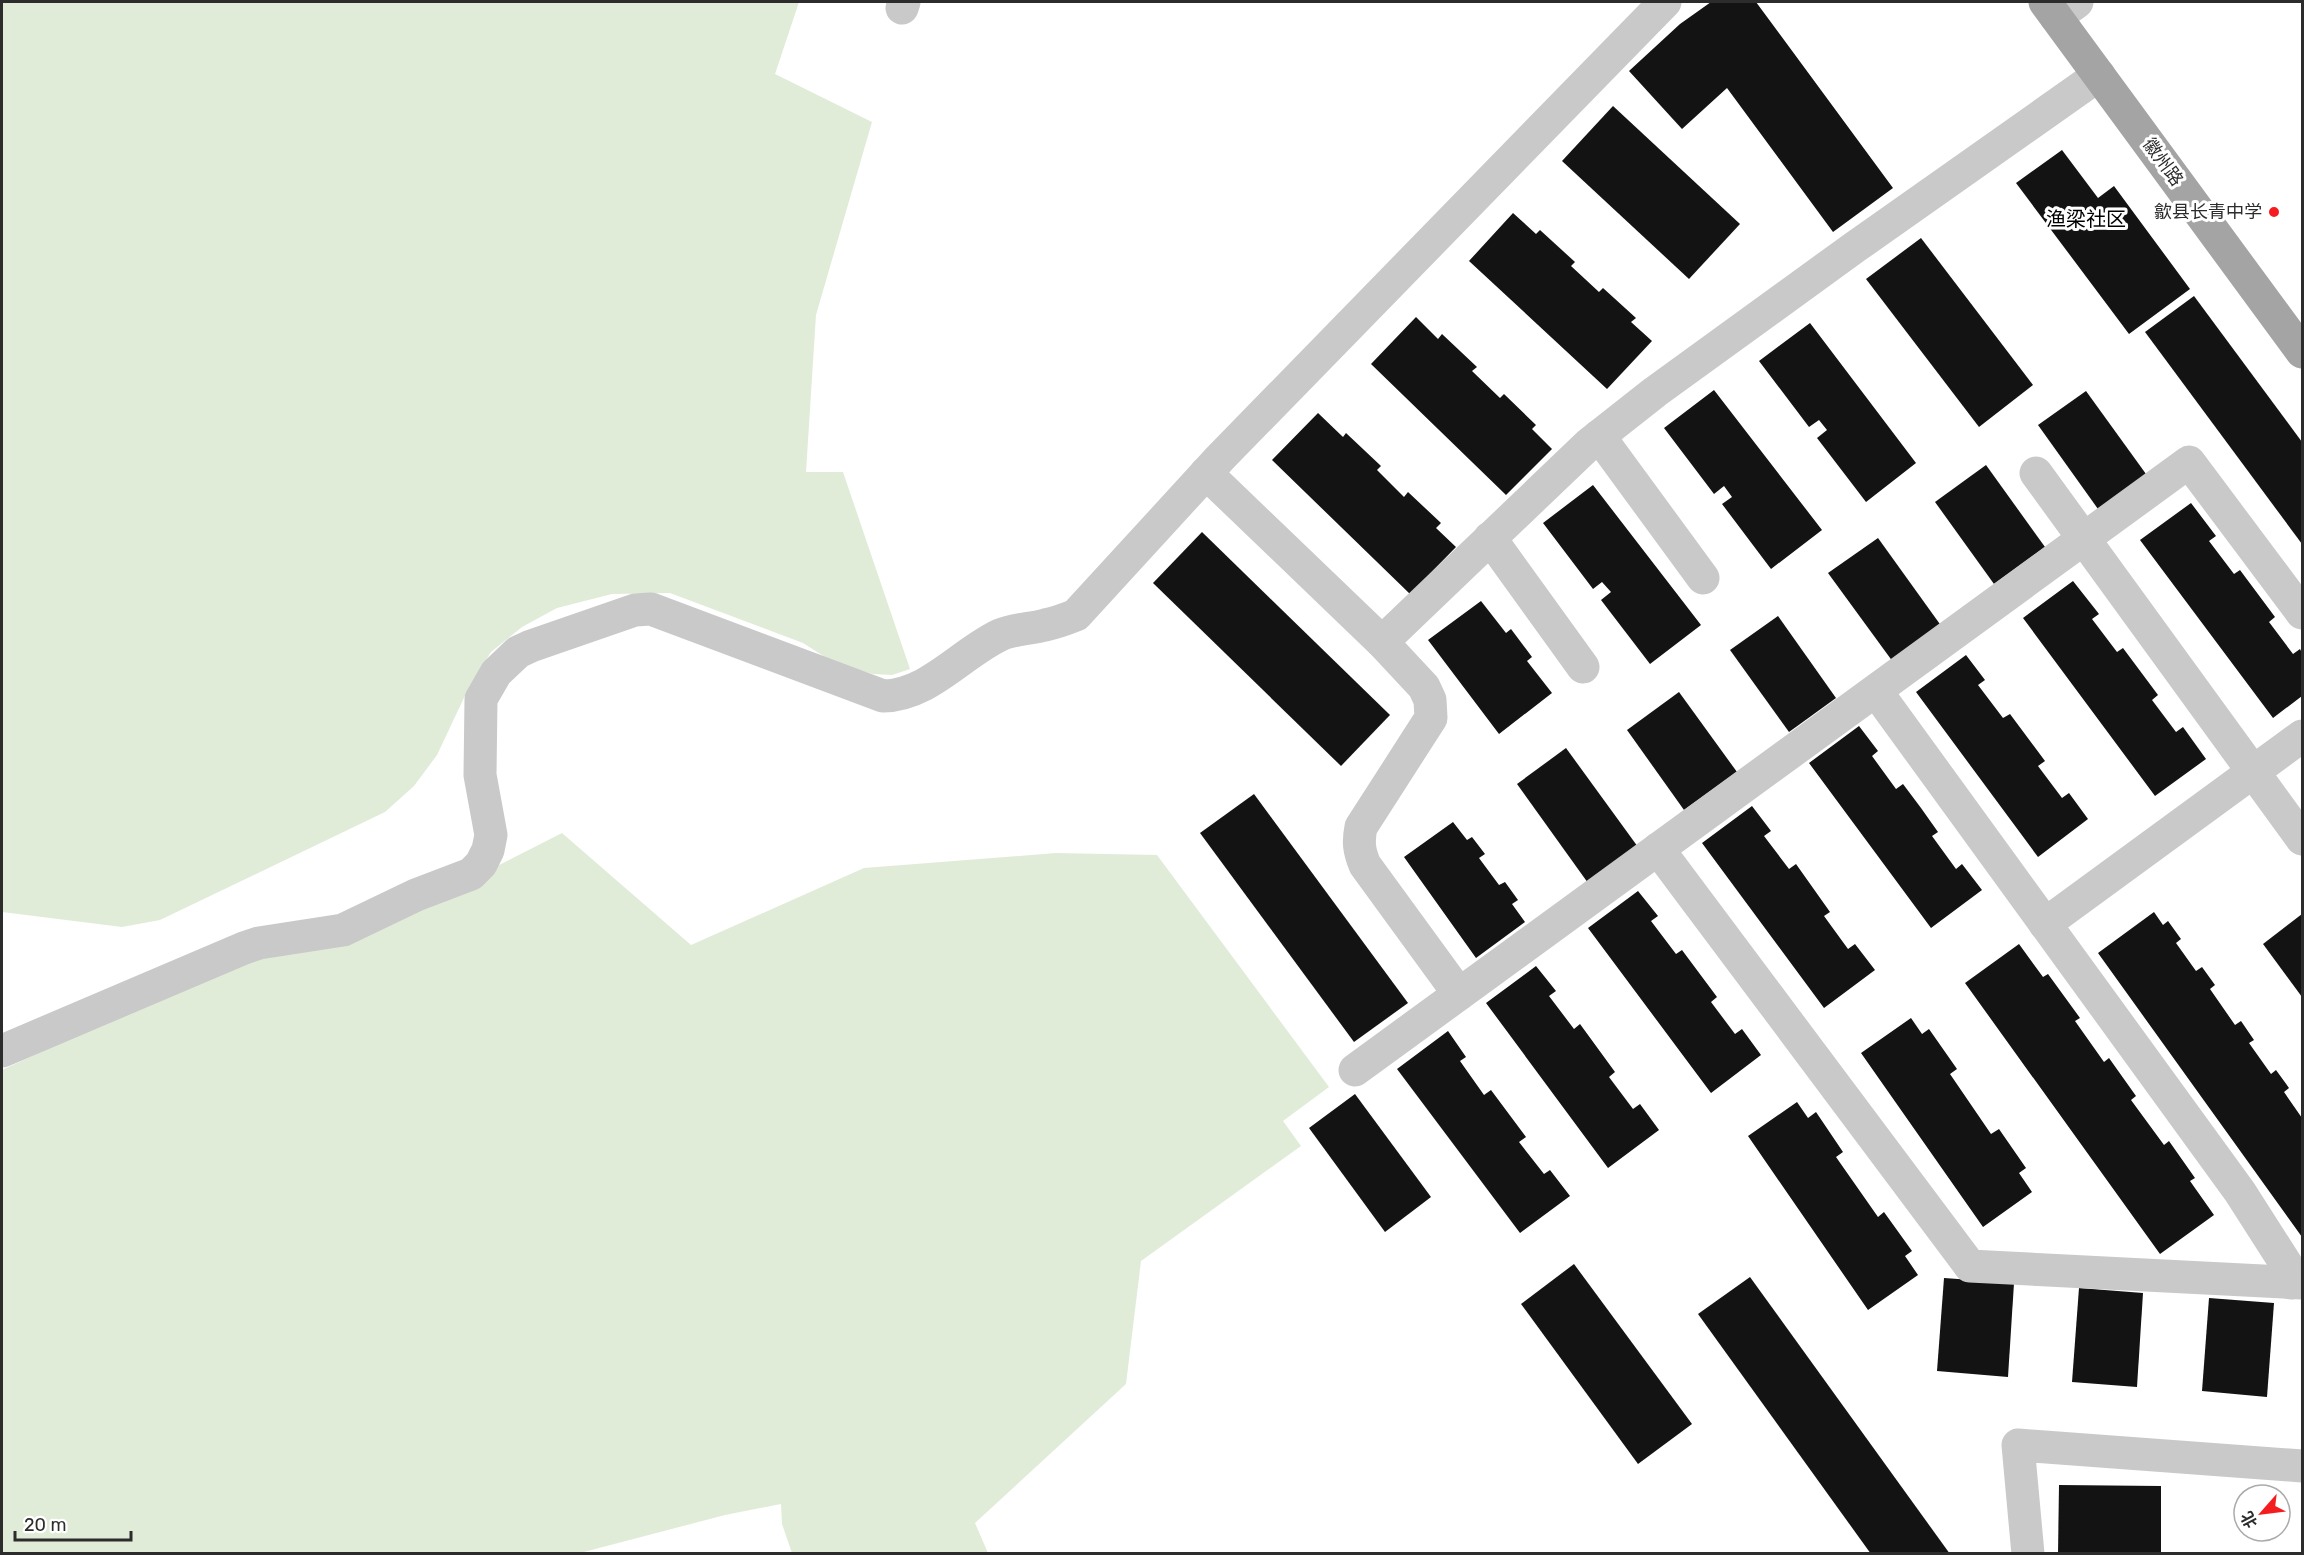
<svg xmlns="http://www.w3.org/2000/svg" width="2304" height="1555" viewBox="0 0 2304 1555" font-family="Rubik,'Noto Sans SC',sans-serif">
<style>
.green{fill:#e1ecd8}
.building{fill:#131313}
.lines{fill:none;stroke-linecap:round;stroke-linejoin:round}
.minor{stroke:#c9c9c9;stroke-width:33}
.major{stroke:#a4a4a4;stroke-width:33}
.poi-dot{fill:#f51c20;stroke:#fff;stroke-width:2}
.labels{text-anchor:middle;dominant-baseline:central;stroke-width:6;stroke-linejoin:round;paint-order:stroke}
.street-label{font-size:18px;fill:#2c2c2c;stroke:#fff}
.poi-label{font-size:18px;fill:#2c2c2c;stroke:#fff;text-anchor:end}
.neighbourhood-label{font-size:20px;fill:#000;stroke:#fff}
</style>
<rect width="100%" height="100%" fill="#fff"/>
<g class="green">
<polygon points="2,2 799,2 775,74 872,122 816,315 806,472 843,472 910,669 892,675 873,674 836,664 803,643 670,593 612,594 557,608 522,627 491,652 470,685 437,755 414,786 385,812 160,920 122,927 2,912"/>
<polygon points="562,833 691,945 864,868 1056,853 1157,855 1329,1087 1283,1121 1301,1146 1141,1261 1126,1384 975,1523 988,1553 792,1553 782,1524 781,1504 725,1515 580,1553 2,1554 2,1070 240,960 352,940"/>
</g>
<g class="building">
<polygon points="1711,2 1756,2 1893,188 1833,232 1727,88 1682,129 1629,71 1680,24"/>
<polygon points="1613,106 1740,224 1689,279 1562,161"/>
<polygon points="2062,150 2098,198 2114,186 2190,289 2129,334 2016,183"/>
<polygon points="1513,213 1536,234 1540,230 1575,262 1571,266 1599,292 1603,288 1636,318 1631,322 1652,341 1607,389 1469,261"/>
<polygon points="1921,238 2033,385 1979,427 1866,279"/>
<polygon points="2194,296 2302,442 2302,544 2145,332"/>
<polygon points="1416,317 1438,339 1442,334 1477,367 1472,371 1500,398 1504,394 1536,425 1532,429 1552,449 1506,495 1371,364"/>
<polygon points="1810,323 1916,463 1866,502 1817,438 1827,430 1819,420 1809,427 1759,361"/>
<polygon points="1714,390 1822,530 1771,569 1722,504 1732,497 1724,486 1714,494 1664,428"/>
<polygon points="2086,391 2146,474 2098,509 2038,425"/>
<polygon points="1318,413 1343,437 1346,433 1381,466 1377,470 1404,497 1408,492 1441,523 1436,528 1456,547 1410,594 1272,460"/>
<polygon points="1986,465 2045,547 1994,584 1935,502"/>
<polygon points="1593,485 1701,625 1650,664 1601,600 1611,592 1602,582 1593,589 1543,523"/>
<polygon points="2191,503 2216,536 2209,541 2234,574 2240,570 2275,617 2269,622 2293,654 2300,649 2302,653 2302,696 2273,718 2140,540"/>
<polygon points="1202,532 1390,715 1341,766 1153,583"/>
<polygon points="1878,538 1942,627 1893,662 1828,573"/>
<polygon points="2073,581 2099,614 2092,619 2117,652 2123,648 2158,695 2152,700 2176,732 2183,727 2206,759 2155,796 2023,618"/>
<polygon points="1481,601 1506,633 1511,629 1532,657 1527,661 1552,693 1499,734 1428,640"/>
<polygon points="1778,616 1836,698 1789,732 1730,650"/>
<polygon points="1966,655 1985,680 1978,685 2003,718 2010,714 2045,761 2038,766 2062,798 2069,793 2088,819 2038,857 1916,692"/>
<polygon points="1679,692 1737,772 1684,810 1627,730"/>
<polygon points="1859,726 1878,751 1872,756 1896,789 1903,784 1921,808 1938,832 1932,836 1956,869 1962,864 1982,890 1931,928 1809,763"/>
<polygon points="1566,748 1638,847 1588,883 1517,784"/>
<polygon points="1254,794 1408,1003 1354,1042 1200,833"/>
<polygon points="1752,806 1771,831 1764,836 1789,869 1796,864 1830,912 1824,916 1848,949 1855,944 1875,970 1824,1008 1702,843"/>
<polygon points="1453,822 1467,840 1472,837 1485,854 1479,858 1499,885 1505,882 1518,900 1512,904 1525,922 1476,958 1404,857"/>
<polygon points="1638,891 1658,916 1651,921 1676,954 1682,950 1717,997 1711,1002 1735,1034 1742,1029 1761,1055 1711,1093 1588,928"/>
<polygon points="2154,912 2163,925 2168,921 2181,939 2176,943 2196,971 2202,967 2215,985 2210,989 2235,1025 2241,1021 2254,1040 2249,1043 2271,1074 2276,1070 2289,1088 2284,1092 2302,1118 2302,1237 2098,953"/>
<polygon points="2302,914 2302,997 2263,944"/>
<polygon points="2019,944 2043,977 2048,974 2080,1018 2075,1021 2104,1062 2109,1058 2136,1096 2131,1100 2164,1145 2169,1141 2195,1178 2190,1181 2214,1215 2160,1254 1965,983"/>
<polygon points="1536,966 1556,991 1549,996 1574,1029 1580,1024 1615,1072 1609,1077 1633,1109 1640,1104 1659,1130 1608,1168 1486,1003"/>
<polygon points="1911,1018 1922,1034 1929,1029 1957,1069 1950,1074 1991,1134 1999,1129 2026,1168 2019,1173 2032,1192 1983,1227 1861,1053"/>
<polygon points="1448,1031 1466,1057 1460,1061 1484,1095 1491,1090 1526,1137 1519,1142 1544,1174 1550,1170 1570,1196 1520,1233 1397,1069"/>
<polygon points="1355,1094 1431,1197 1385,1232 1309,1128"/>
<polygon points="1797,1102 1808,1118 1816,1112 1843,1152 1836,1157 1878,1217 1884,1212 1912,1251 1905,1256 1918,1275 1868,1310 1748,1136"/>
<polygon points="1574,1264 1692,1424 1638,1464 1521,1304"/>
<polygon points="1750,1277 1950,1554 1871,1554 1698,1314"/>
<polygon points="1944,1278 2014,1283 2008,1377 1937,1371"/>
<polygon points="2079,1288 2143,1293 2137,1387 2072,1382"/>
<polygon points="2209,1298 2274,1303 2267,1397 2202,1391"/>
<polygon points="2059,1485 2161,1486 2161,1554 2058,1554"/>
</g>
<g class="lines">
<g class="minor">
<polyline points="902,8 904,2"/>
<polyline points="2056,17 2077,2"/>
<polyline points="1599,436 1703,578"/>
<path d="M1206 473 1382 642 1424 687 1430 700 1431 718 1361 827C1358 842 1359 851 1365 865L1459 994"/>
<polyline points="2036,473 2302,839"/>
<polyline points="1490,538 1583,667"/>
<polyline points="1382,642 1589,444 1655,392 1855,247 2099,75"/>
<polyline points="1876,691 2240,1192 2286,1264 2291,1283"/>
<polyline points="1658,849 1970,1266 2302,1283"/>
<polyline points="2045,924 2302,736"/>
<path d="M2 1051 244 948 259 943 343 930 416 895 471 874 481 864 488 850 491 835 480 775 481 699 496 673 518 652 531 646 635 610 651 609 883 696C929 695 960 654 1000 635 1013 629 1031 629 1045 625 1055 623 1066 619 1076 615L1220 458 1665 2"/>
<polyline points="1355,1070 2189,462 2302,613"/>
<polyline points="2028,1554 2018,1445 2302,1466"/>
</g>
<polyline class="major" points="2045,2 2302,352"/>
</g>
<circle class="poi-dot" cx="2274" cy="212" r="6"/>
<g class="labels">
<g class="street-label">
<text transform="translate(2163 162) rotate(54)">徽州路</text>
</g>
<g class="poi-label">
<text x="2262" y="212">歙县长青中学</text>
</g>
<g class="neighbourhood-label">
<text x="2086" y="219">渔梁社区</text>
</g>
</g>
<rect width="2304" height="1555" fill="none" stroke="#2c2c2c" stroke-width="6"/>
<g transform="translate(2262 1513) rotate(242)"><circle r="28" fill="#ffffff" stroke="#ababab" stroke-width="1.5"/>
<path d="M0-4.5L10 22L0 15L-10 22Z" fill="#f51c20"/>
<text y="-9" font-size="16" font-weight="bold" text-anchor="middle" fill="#2c2c2c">北</text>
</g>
<path d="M15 1531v9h116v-9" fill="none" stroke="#2c2c2c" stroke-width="3"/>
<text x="24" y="1531" font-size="18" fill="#2c2c2c" stroke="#ffffff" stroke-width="4.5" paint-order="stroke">20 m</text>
</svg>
